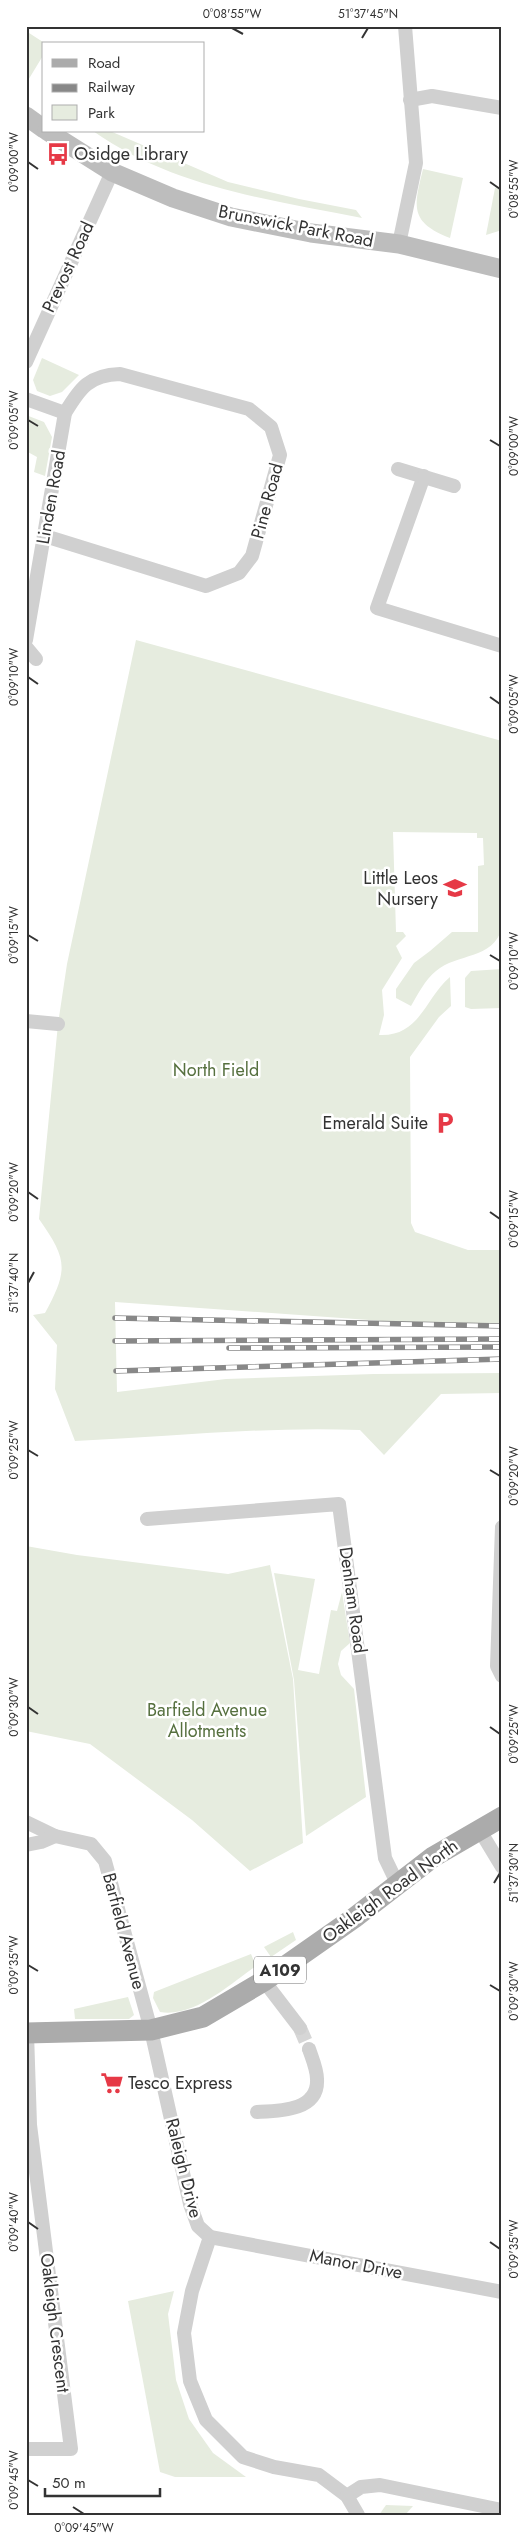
<svg xmlns="http://www.w3.org/2000/svg" width="528" height="2541" viewBox="0 0 528 2541" font-family="Jost,sans-serif">
<style>
.green{fill:#e6ecdf}
.lines{fill:none;stroke-linecap:round;stroke-linejoin:round}
.street-tunnel{stroke:#d6d6d6;stroke-width:14;stroke-dasharray:14 7;stroke-linecap:butt}
.street{stroke:#d0d0d0;stroke-width:14}
.secondary{stroke:#bdbdbd;stroke-width:19}
.primary{stroke:#ababab;stroke-width:21}
.rail-casing{stroke:#888;stroke-width:5.5}
.rail{stroke:#fff;stroke-width:4;stroke-dasharray:11;stroke-linecap:butt}
.ticks{fill:none;stroke:#333;stroke-width:2}
.labels{text-anchor:middle;dominant-baseline:central;stroke-width:5;stroke-linejoin:round;paint-order:stroke}
.shield{fill:#fff;stroke:#707070;stroke-width:1}
.shield-label{font-size:16px;font-weight:bold;fill:#333}
.poi-label{font-size:18px;fill:#333;stroke:#fff;text-anchor:start}
.street-label{font-size:18px;fill:#333;stroke:#fff}
.park-label{font-size:18px;fill:#56703f;stroke:#fff}
.neatline{fill:none;stroke:#333;stroke-width:2}
.ticks-label{font-size:12px;text-anchor:middle;fill:#333}
</style>
<rect width="100%" height="100%" fill="#fff"/>
<g class="green">
<polygon points="26,31 46,44 44,44 44,54 27,82"/>
<path d="M93 131H110L228 182 299 199 356 210 362 218C270 200 172 187 93 131Z"/>
<path d="M423 169 463 178 450 238C409 222 414 206 423 169Z"/>
<polygon points="495,188 502,189 502,230 486,235"/>
<polygon points="42,358 79,375 62,392 50,396 37,391 33,380"/>
<polygon points="26,415 44,422 52,437 45,476 34,472 37,457 26,451"/>
<path d="M136 640 502 741V928C493 960 457 953 436 971 425 980 418 994 411 1006L396 998V989L414 963 430 951 452 932H478V866L484 865 483 838H477V833L393 832 396 932H403L406 936 396 946 402 958 382 990 384 1015 379 1035C420 1037 425 998 450 977L451 1006 439 1017 410 1057 411 1223 415 1232 468 1250H502V1323L439 1325 115 1302 117 1392 226 1379 374 1374 502 1373V1393L441 1394 384 1455 360 1430C265 1426 170 1437 75 1441L55 1389 57 1345 33 1315 45 1313C69 1269 67 1259 39 1219L58 1024 67 964Z"/>
<polygon points="502,969 502,1008 471,1009 465,1007 465,978 471,971"/>
<polygon points="26,1546 77,1555 228,1574 270,1565 293,1679 303,1843 250,1871 192,1820 90,1744 26,1731"/>
<polygon points="274,1573 315,1579 298,1670 319,1674 331,1610 337,1611 342,1592 350,1643 341,1651 338,1664 341,1675 354,1689 366,1797 306,1836 294,1680"/>
<polygon points="293,1932 296,1940 271,1957 264,1947"/>
<path d="M251 1954 256 1966C230 1984 194 2018 160 2012L153 1998 154 1992Z"/>
<polygon points="128,1997 134,2015 129,2019 75,2019 74,2009"/>
<polygon points="174,2291 168,2314 176,2380 189,2419 213,2453 246,2477 175,2477 160,2472 128,2301"/>
<polygon points="386,2505 413,2506 405,2515 379,2515"/>
</g>
<g class="lines">
<polyline class="street-tunnel" points="300,2028 309,2049"/>
<g class="street">
<polyline points="410,100 432,96 502,108"/>
<polyline points="399,244 416,163 405,26"/>
<polyline points="26,362 112,172"/>
<polyline points="26,399 65,413"/>
<polyline points="398,469 454,486"/>
<polyline points="424,476 377,608 502,646"/>
<path d="M26 640 65 413C80 388 89 375 120 374L249 409 271 427 280 455 252 556 239 573 206 586 45 536"/>
<polyline points="26,647 36,659"/>
<polyline points="26,1021 58,1024"/>
<polyline points="147,1519 339,1504 385,1858 398,1885"/>
<polyline points="502,1527 497,1666 502,1676"/>
<polyline points="26,1822 55,1836 91,1844 105,1861 151,2030 190,2204 198,2226 210,2237 192,2291 184,2333 190,2381 206,2420 243,2457 274,2467 319,2475 347,2496 358,2515"/>
<polyline points="479,1829 502,1867"/>
<polyline points="26,1845 41,1842 55,1836"/>
<polyline points="264,1981 300,2028"/>
<path d="M257 2112C279 2111 319 2111 317 2079 317 2069 312 2058 309 2049"/>
<polyline points="210,2237 502,2292"/>
<polyline points="26,2449 71,2449 30,2125 27,2033"/>
<polyline points="347,2496 361,2487 380,2485 502,2510"/>
</g>
<g class="secondary">
<polyline points="26,116 44,129"/>
<polyline points="47,131 112,172 173,198 231,217 311,233 399,244 502,269"/>
</g>
<polyline class="primary" points="26,2033 151,2030 203,2017 264,1981 354,1918 433,1857 502,1817"/>
<defs>
<g id="rail">
<polyline points="115,1318 502,1326"/>
<polyline points="115,1341 502,1339"/>
<polyline points="229,1348 502,1347"/>
<polyline points="116,1371 502,1359"/>
</g>
</defs>
<use href="#rail" class="rail-casing"/>
<use href="#rail" class="rail"/>
</g>
<path class="ticks" d="M232 28 243 34M362 38 368 28M28 162 38 169M490 182 500 189M28 420 38 426M490 440 500 446M28 677 38 684M490 697 500 704M28 935 38 941M490 955 500 961M28 1192 38 1199M490 1212 500 1219M28 1283 34 1272M28 1450 38 1456M490 1470 500 1476M28 1707 38 1714M490 1727 500 1734M494 1883 500 1873M28 1965 38 1971M490 1985 500 1991M28 2222 38 2229M490 2242 500 2249M28 2480 38 2486M73 2507 84 2514"/>
<defs>
<symbol id="bus-bare" viewBox="-9 -9 18 18"><path d="M-5-6H5V4H4V6H2V4H-2V6H-4V4H-5ZM-3.5-4V0h7V-4ZM-3.5 1.2v1.5H-2V1.2ZM2 1.2v1.5H3.5V1.2Z" fill="#e63946" stroke="#fff" stroke-width="2.5" paint-order="stroke"/></symbol>
<symbol id="school-bare" viewBox="-9 -9 18 18"><path d="M0-5L7-2L0 1L-7-2ZM-4 1L0 2.5L4 1V4Q0 6-4 4Z" fill="#e63946" stroke="#fff" stroke-width="2.5" paint-order="stroke"/></symbol>
<symbol id="parking-bare" viewBox="-9 -9 18 18"><path d="M-3.5-5.5H1a3.5 3.5 0 0 1 0 7H-1V5.5H-3.5ZM-1-3.4V-.6H.8a1.4 1.4 0 0 0 0-2.8Z" fill="#e63946" stroke="#fff" stroke-width="2.5" paint-order="stroke"/></symbol>
<symbol id="supermarket-bare" viewBox="-9 -9 18 18"><path d="M-6-5.5h2.5l.6 2H6L4.5 2H-2.5L-4.4-4H-6ZM-1.5 3.2a1.3 1.3 0 1 0 .1 0ZM3 3.2a1.3 1.3 0 1 0 .1 0Z" fill="#e63946" stroke="#fff" stroke-width="2.5" paint-order="stroke"/></symbol>
</defs>
<g fill-rule="evenodd">
<use href="#bus-bare" x="42" y="138" width="32" height="32"/>
<use href="#school-bare" x="439" y="872" width="32" height="32"/>
<use href="#parking-bare" x="429" y="1107" width="32" height="32"/>
<use href="#supermarket-bare" x="96" y="2067" width="32" height="32"/>
</g>
<g class="labels">
<rect class="shield" x="254" y="1956.5" width="52" height="27" rx="4"/>
<g class="shield-label">
<text x="280" y="1970">A109</text>
</g>
<g class="poi-label">
<text x="74" y="154">Osidge Library</text>
<text x="438" y="878" text-anchor="end">Little Leos<tspan x="438" dy="21">Nursery</tspan></text>
<text x="428" y="1123" text-anchor="end">Emerald Suite</text>
<text x="128" y="2083">Tesco Express</text>
</g>
<g class="street-label">
<text transform="translate(296 226) rotate(11)">Brunswick Park Road</text>
<text transform="translate(68 267) rotate(-65)">Prevost Road</text>
<text transform="translate(51 497) rotate(-80)">Linden Road</text>
<text transform="translate(267 501) rotate(-75)">Pine Road</text>
<text transform="translate(353 1600) rotate(82)">Denham Road</text>
<text transform="translate(390 1891) rotate(-36)">Oakleigh Road North</text>
<text transform="translate(124 1931) rotate(75)">Barfield Avenue</text>
<text transform="translate(184 2168) rotate(76)">Raleigh Drive</text>
<text transform="translate(356 2264) rotate(11)">Manor Drive</text>
<text transform="translate(55 2323) rotate(83)">Oakleigh Crescent</text>
</g>
<g class="park-label">
<text x="216" y="1070">North Field</text>
<text x="207" y="1710">Barfield Avenue<tspan x="207" dy="21">Allotments</tspan></text>
</g>
</g>
<rect width="528" height="2541" fill="none" stroke="#ffffff" stroke-width="55"/>
<rect x="42" y="42" width="162" height="90" fill="#ffffff" stroke="#adadad"/>
<rect x="52" y="59" width="25" height="8" fill="#ababab" stroke="#adadad"/>
<text x="88" y="68" font-size="15" fill="#333333">Road</text>
<rect x="52" y="84" width="25" height="8" fill="#888888" stroke="#adadad"/>
<text x="88" y="92" font-size="15" fill="#333333">Railway</text>
<rect x="52" y="105" width="25" height="15" fill="#e6ecdf" stroke="#adadad"/>
<text x="88" y="118" font-size="15" fill="#333333">Park</text>
<path d="M45 2488v8h115v-8" fill="none" stroke="#333333" stroke-width="2.5"/>
<text x="52" y="2488" font-size="15" fill="#333333" stroke="#ffffff" stroke-width="4" paint-order="stroke">50 m</text>
<rect x="28" y="28" width="472" height="2486" class="neatline"/>
<g class="ticks-label">
<text x="232" y="18">0°08'55"W</text>
<text x="368" y="18">51°37'45"N</text>
<text transform="translate(14 162) rotate(-90)" y="4">0°09'00"W</text>
<text transform="translate(514 189) rotate(-90)" y="4">0°08'55"W</text>
<text transform="translate(14 420) rotate(-90)" y="4">0°09'05"W</text>
<text transform="translate(514 446) rotate(-90)" y="4">0°09'00"W</text>
<text transform="translate(14 677) rotate(-90)" y="4">0°09'10"W</text>
<text transform="translate(514 704) rotate(-90)" y="4">0°09'05"W</text>
<text transform="translate(14 935) rotate(-90)" y="4">0°09'15"W</text>
<text transform="translate(514 961) rotate(-90)" y="4">0°09'10"W</text>
<text transform="translate(14 1192) rotate(-90)" y="4">0°09'20"W</text>
<text transform="translate(514 1219) rotate(-90)" y="4">0°09'15"W</text>
<text transform="translate(14 1283) rotate(-90)" y="4">51°37'40"N</text>
<text transform="translate(14 1450) rotate(-90)" y="4">0°09'25"W</text>
<text transform="translate(514 1476) rotate(-90)" y="4">0°09'20"W</text>
<text transform="translate(14 1707) rotate(-90)" y="4">0°09'30"W</text>
<text transform="translate(514 1734) rotate(-90)" y="4">0°09'25"W</text>
<text transform="translate(514 1873) rotate(-90)" y="4">51°37'30"N</text>
<text transform="translate(14 1965) rotate(-90)" y="4">0°09'35"W</text>
<text transform="translate(514 1991) rotate(-90)" y="4">0°09'30"W</text>
<text transform="translate(14 2222) rotate(-90)" y="4">0°09'40"W</text>
<text transform="translate(514 2249) rotate(-90)" y="4">0°09'35"W</text>
<text transform="translate(14 2480) rotate(-90)" y="4">0°09'45"W</text>
<text x="84" y="2532">0°09'45"W</text>
</g>
</svg>
